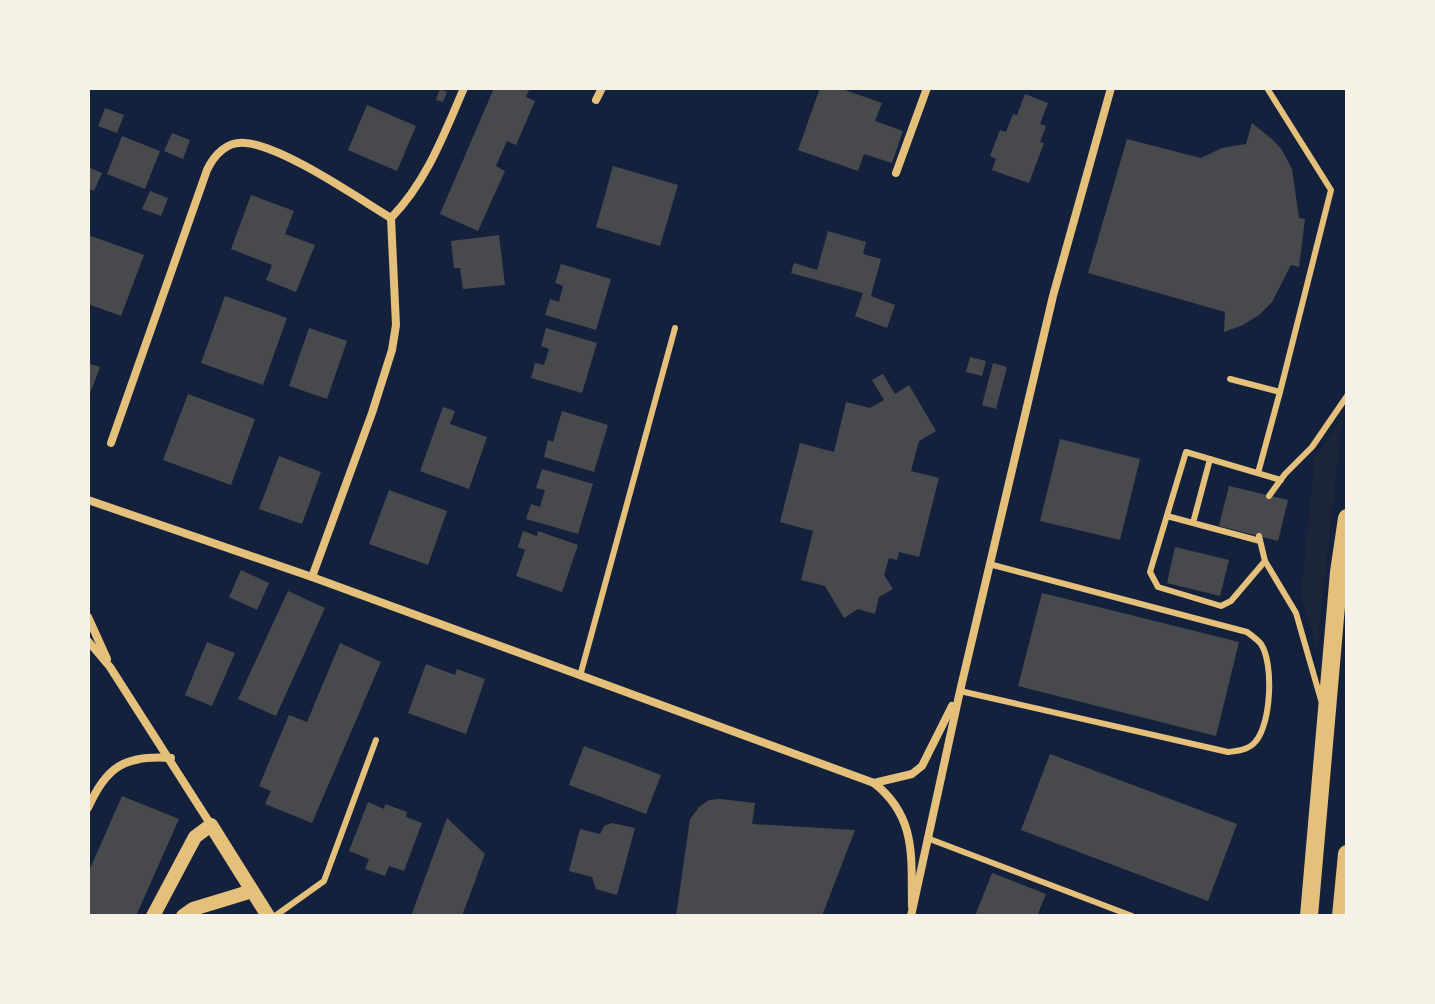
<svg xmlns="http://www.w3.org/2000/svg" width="1435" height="1004" viewBox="0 0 1435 1004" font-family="'PT Sans',sans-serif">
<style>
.green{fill:#1d2539}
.building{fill:#48494c}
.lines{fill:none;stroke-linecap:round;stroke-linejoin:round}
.service{stroke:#e5c07b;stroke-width:6}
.minor{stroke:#e5c07b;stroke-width:8}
.tertiary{stroke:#e5c07b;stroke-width:14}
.primary{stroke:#e5c07b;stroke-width:18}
</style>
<rect width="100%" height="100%" fill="#14213d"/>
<polygon class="green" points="1342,420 1317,648 1301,593 1315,457"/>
<g class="building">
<polygon points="494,88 530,88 526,97 535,101 516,145 507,141 496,166 505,171 478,231 440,214"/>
<polygon points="820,88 839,88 882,103 875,121 903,131 892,163 864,154 858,171 798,150"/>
<polygon points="440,89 447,92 443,102 436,100"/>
<polygon points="1025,94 1048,103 1040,124 1046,126 1040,142 1044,143 1029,183 992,170 996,159 990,156 1000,130 1006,132 1013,114 1017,115"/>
<polygon points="367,105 416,126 397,171 348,150"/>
<polygon points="105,108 124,115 117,133 98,126"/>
<polygon points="1252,123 1273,140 1282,150 1292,169 1299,218 1305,219 1299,267 1291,265 1272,302 1259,315 1243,325 1224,332 1225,312 1088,273 1127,139 1201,158 1222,148 1246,144"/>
<polygon points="172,133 190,140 183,159 164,151"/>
<polygon points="122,136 160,151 145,189 107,174"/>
<polygon points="613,166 678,185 660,246 596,227"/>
<polygon points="88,167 102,173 94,191 88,188"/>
<polygon points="150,191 168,198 161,216 142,209"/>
<polygon points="251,195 294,211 285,234 315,245 296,292 266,280 272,265 231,249"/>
<polygon points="828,231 866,242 863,254 881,259 871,296 895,305 887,328 855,316 863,293 791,273 794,263 817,270"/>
<polygon points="88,235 144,255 121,316 88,304"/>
<polygon points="499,235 505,285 463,289 460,268 454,268 451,241"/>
<polygon points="561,264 611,279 596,330 545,315 550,299 559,302 563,286 555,283"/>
<polygon points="225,296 287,318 263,385 201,363"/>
<polygon points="309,328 347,341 327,399 289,386"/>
<polygon points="546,328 597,343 582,393 531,378 535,363 544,365 549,349 541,346"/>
<polygon points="970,357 986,361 982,376 966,372"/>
<polygon points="88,363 100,367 88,399"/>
<polygon points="993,363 1007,367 996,409 982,405"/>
<polygon points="883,374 895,394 909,385 936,431 919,441 911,471 939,478 919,557 899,552 897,560 889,558 884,575 893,589 879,597 875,614 858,609 844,618 825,586 801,580 813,531 780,522 800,443 834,452 846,402 870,408 884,400 872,380"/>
<polygon points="188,394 255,419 231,485 163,460"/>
<polygon points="443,407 455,411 450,424 487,437 469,489 420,471"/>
<polygon points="562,411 608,425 594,472 544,457 548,440 553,442"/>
<polygon points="1060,439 1140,459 1120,540 1040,521"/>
<polygon points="279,456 321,472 302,524 259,509"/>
<polygon points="542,469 593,484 578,534 526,519 531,504 540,507 545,490 536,488"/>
<polygon points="1229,486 1288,500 1278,541 1219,526"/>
<polygon points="389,490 447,511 428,565 369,544"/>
<polygon points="523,531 537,536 538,531 578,545 562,592 516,576 525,550 518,547"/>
<polygon points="1175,547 1229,560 1220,596 1167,583"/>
<polygon points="241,570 269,583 257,610 229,597"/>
<polygon points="288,591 325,608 276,716 238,699"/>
<polygon points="1042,593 1239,642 1216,736 1018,686"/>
<polygon points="207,642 235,653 212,706 185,695"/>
<polygon points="340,643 381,662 312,823 265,804 271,791 259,786 289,715 307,722"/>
<polygon points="426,664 455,675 457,669 485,679 466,734 408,713"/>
<polygon points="584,746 661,775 646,814 569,785"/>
<polygon points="1050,754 1237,824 1208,901 1021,830"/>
<polygon points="122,796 179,819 136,916 88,916 88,873"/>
<polygon points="720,799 755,803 752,824 855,830 822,916 676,916 690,819 700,806 709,800"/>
<polygon points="368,802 384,809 385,804 407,812 406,817 422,823 404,871 389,866 385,876 365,869 369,859 349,851"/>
<polygon points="447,818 485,854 462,916 411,916"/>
<polygon points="612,823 635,828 617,895 596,889 592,877 569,871 580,829 600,834 604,826"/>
<polygon points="992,873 1046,894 1037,916 975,916"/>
</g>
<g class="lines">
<g class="service">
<polyline points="1230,379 1280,392 1331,190 1267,88"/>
<polyline points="1210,459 1193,523 1260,541"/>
<polyline points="1258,473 1280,392"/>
<polyline points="1269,496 1285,474 1312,447 1347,396"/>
<polyline points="1167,516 1193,523"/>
<polyline points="1259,536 1265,561 1296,613 1321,700"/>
<polyline points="1265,561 1231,601 1221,606 1158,587 1150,572 1186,452 1281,480"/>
<polyline points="580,676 675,328"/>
<path d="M960 691 1228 752C1238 751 1249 750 1256 741 1271 723 1274 664 1261 644 1258 640 1251 635 1247 632L989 564"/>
<polyline points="927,838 1132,916"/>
<polyline points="275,916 324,881 376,740"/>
</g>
<g class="minor">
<polyline points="596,100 602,88"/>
<polyline points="896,173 927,88"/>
<path d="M111 443 207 170C214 155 227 141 245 143 281 145 358 198 391 218"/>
<path d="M88 500 312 577 874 783C917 817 911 857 912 906"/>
<path d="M312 577 372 413 392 350 396 325 391 218C427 181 444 134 464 88"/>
<polyline points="88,617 107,659"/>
<polyline points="88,641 110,667 211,825"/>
<polyline points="874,783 912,774 922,766 952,706"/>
<path d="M88 808C106 767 124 755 171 758"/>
<polyline points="911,916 960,691 1053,296 1111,88"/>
</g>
<g class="tertiary">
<polyline points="153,916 195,837 211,825 268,916"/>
<polyline points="183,916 193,909 252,891"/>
</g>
<g class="primary">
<polyline points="1309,916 1339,572 1347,518"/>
<polyline points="1341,916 1347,854"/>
</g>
</g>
<rect width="1435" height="1004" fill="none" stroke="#f6f1e7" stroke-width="180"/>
</svg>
